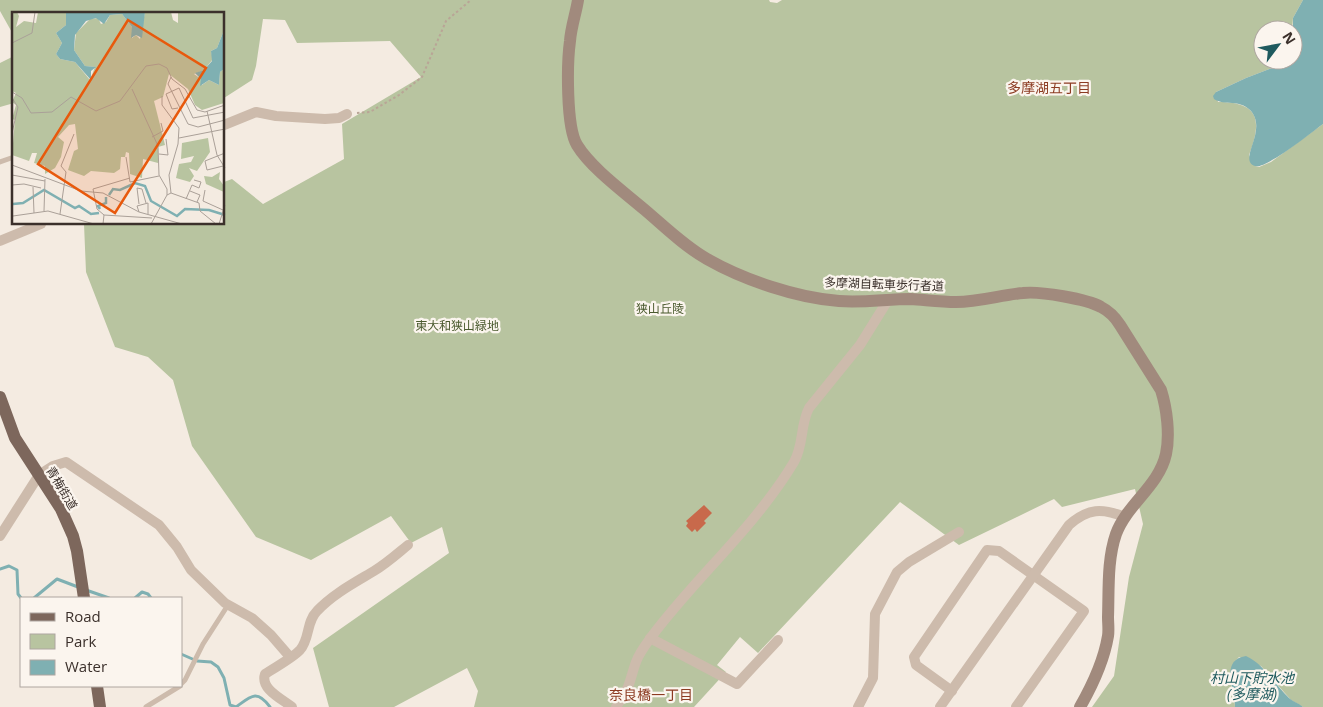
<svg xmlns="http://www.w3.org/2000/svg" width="1323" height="707" viewBox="0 0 1323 707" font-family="'Open Sans','Noto Sans JP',sans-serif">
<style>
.green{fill:#b8c4a0}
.water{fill:#7fb0b2}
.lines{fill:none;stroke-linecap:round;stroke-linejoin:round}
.stream{stroke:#7fb0b2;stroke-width:3}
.building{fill:#c8694b}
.path{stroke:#b9a596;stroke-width:2;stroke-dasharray:2.5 2.5;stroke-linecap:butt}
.lane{stroke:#cdbbac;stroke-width:5}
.street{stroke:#cdbbac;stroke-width:10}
.secondary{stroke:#a18a7d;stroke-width:12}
.primary{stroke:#7d675c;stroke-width:12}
.labels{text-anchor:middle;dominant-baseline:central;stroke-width:4.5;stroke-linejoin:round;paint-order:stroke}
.street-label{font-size:12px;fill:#3b302b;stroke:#fbf5ee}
.park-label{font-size:12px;fill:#4a5a2e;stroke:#fbf5ee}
.neighbourhood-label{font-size:14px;fill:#8c3b22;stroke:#fbf5ee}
.water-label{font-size:14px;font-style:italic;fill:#1f5a5e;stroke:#fbf5ee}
.inset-river{fill:none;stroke:#7fb0b2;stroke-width:2.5}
.inset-road{fill:none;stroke:#aaa098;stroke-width:1}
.view{fill:#e8590c;fill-opacity:0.15;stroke:#e8590c;stroke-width:2.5}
.inset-edge{fill:none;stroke:#3b302b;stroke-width:2.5}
</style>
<rect width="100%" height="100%" fill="#f4ebe1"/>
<g class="green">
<path d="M0 0H769L770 2 777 3 782 0H1303L1293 18 1292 30H1263V60H1281L1272 68 1246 78 1216 92 1218 102C1260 102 1262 121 1249 155L1255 166 1259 167 1271 162 1323 124V707H1303L1291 700 1261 666 1239 657C1222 676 1234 685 1235 707H1092L1114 676 1129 577 1143 524 1135 489 1062 507 1054 499 959 545 900 502 758 653 740 637 717 665 726 672 694 707H474L478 691 467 668 394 707H329L313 648 449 553 442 527 411 543 391 516 311 560 256 537 192 446 173 380 148 357 115 347 86 272 84 224H224V182L232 179 263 204 344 159 342 124 421 77 390 41 297 43 285 20 263 19 256 66 252 80 224 98V14H14V36L0 11Z"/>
<polygon points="14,56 14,103 0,107 0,63"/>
</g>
<g class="water">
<path d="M1303 0H1323V124C1312 132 1265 170 1255 166 1237 160 1269 130 1250 110 1239 99 1225 106 1214 99L1213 96 1216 92 1246 78 1272 68 1281 60H1293V18Z"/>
<path d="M1246 656C1264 664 1275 685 1289 698 1293 702 1299 703 1303 707H1235C1235 690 1219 660 1246 656Z"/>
</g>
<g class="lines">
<g class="stream">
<polyline points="0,569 9,566 17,570 18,594 21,598"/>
<polyline points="86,590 109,598"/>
<polyline points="34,598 57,579 78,587"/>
<polyline points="135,598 142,592 148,594 151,598"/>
<path d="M181 654 197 661 211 662 218 667 224 678 230 705 236 707C251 696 257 689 270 707"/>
</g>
</g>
<polygon class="building" points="704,505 712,513 704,521 706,523 697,532 695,529 692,532 686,526 688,523 686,521"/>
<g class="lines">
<polyline class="path" points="357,113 370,112 399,95 422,77 446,21 471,0"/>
<g class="lane">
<polyline points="0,162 14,157"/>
<polyline points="181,684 185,680 203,644 228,605"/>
<polyline points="146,707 180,686"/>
</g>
<g class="street">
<polyline points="224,125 256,112 276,116 325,119 339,118 347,114"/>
<polyline points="0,241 41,224"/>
<polyline points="0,536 39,475 53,466 66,462 159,525 177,547 191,570 225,603 252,618 271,635 290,657"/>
<polyline points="650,638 737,684 778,640"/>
<polyline points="952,691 916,665 914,657 987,550 999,551 1084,611 1016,707"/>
<path d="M292 707C282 699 260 689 265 674 273 669 295 656 300 650 310 639 306 622 317 611 333 594 354 583 374 571 386 564 397 554 408 545"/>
<path d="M616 707C620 701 625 694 628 687 631 679 633 670 636 662 639 653 646 644 652 636 697 576 755 527 794 462 804 445 800 425 809 408L860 345 888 300"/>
<polyline points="858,707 873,678 875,614 897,572 909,562 959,532"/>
<path d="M940 707 1069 525C1088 508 1102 508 1125 517"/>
</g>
<path class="secondary" d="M578 0C576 13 571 27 570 41 567 63 566 127 577 145 591 168 624 192 645 210 665 227 684 246 707 259 744 280 797 298 839 301 863 303 887 299 911 299 926 300 941 302 956 302 979 302 1001 295 1023 293 1040 291 1087 299 1101 307 1109 311 1115 317 1120 325L1161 390C1167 409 1170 435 1166 454 1159 486 1127 504 1116 534 1107 560 1109 590 1108 617 1108 623 1109 630 1108 636 1104 660 1092 686 1080 707"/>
<g class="primary">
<polyline points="0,397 15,438 61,509 73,536 77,551 84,598"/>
<polyline points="97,686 100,707"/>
</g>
</g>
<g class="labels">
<g class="street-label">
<text transform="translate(884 284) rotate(2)">多摩湖自転車歩行者道</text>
<text transform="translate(62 488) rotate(59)">青梅街道</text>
</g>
<g class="park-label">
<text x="660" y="308">狭山丘陵</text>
<text x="457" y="325">東大和狭山緑地</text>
</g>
<g class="neighbourhood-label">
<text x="1049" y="87">多摩湖五丁目</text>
<text x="651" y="694">奈良橋一丁目</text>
</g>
<g class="water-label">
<text x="1252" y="677">村山下貯水池<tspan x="1252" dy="16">(多摩湖)</tspan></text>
</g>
</g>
<g transform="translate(12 12)">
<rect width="212" height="212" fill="#f4ebe1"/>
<path d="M0 0H5L7 4 4 15 12 9 24 11 26 0H54V13L44 21 50 31 44 42 48 47 63 50 78 68 83 55 73 54 62 38 64 21 78 7 86 6 89 12 94 10 98 3 110 2 120 15V26L124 23 128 27 133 0H159L161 8 166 11V0H211L212 18 205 36 199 39 201 47 192 58 182 62 189 67 190 73 197 68 207 73 208 60 212 57V91L190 98 183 93 176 77 157 62 151 85 142 89 153 133 146 135V151L131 147 130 166 118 162 117 141 114 140 113 145H109L108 157 102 161 79 159 72 164 56 158 62 139 66 137 63 112 57 113 46 125 52 130 49 145 43 156 33 162V154L22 151 25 141H20L17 149 0 143 3 108 0 107 4 93 0 90 4 81 0 79ZM196 126 198 140 185 159 177 156 182 164 178 170 164 166 167 152 179 150 182 144 169 147 170 131ZM208 160 207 167 212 174V180L194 172 192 164 200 165Z" fill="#b8c4a0"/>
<path d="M54 0H133L130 26 124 23 119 26 120 15 110 2 98 3 92 12 84 6 74 9 63 23 62 38 73 54 84 55 79 59V68L63 50 48 47 44 42 50 31 44 21 54 13ZM212 18V57L208 60 207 73 197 68 188 74 189 67 183 61 192 58 200 49 199 39 205 36Z" fill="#7fb0b2"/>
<path class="inset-river" d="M97 183 101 177 108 178 123 171 133 174 139 189 165 204 173 197 197 198 213 203M1 192 11 191 32 178 63 196 67 194 79 202 87 201M88 197 86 194 94 191V185"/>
<path class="inset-road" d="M0 31 20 21 23 0M159 65 156 72 176 112 186 115 213 108M120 77 146 134 147 163 155 177V183L139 212M0 80 10 86 19 101 40 100 59 85 84 99 108 89 134 54 147 52 155 56 160 67 173 77 185 98 193 100 213 93M150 84V93L167 116 166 132 157 163 159 181 155 183M0 86 6 95 0 121M166 96 160 97 154 82 167 76 181 106 213 100M195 99 205 143 213 156M140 125 151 119 149 111M167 126 213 117M147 142 156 143 154 127M114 145 118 170 147 164M0 153 69 179 91 181 127 200 170 212M211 154 195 158 193 149 213 141M0 163 33 169M0 167V212M0 173 12 172 29 176M21 175 22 201M193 178 191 189 211 198M178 179 188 183 185 190M159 181 187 191 188 199 204 212M174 187 180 173 187 176 189 170 182 168M127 192 125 176 130 177 134 191M32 199 33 167M127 200 125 194 136 191V202M48 202 54 160 49 154 62 122M92 203 140 206M1 204 36 199 82 212M91 212 92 203 85 197 81 177 118 166M207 212 213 193"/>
<path class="view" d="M116 8 194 56 103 201 26 152Z"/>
<rect width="212" height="212" class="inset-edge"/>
</g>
<rect x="20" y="597" width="162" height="90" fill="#fbf5ee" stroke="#aea6a0"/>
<rect x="30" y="613" width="25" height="8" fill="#7d675c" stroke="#aea6a0"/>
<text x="65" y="622" font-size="15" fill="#3b302b">Road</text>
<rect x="30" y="634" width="25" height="15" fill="#b8c4a0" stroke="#aea6a0"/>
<text x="65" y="647" font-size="15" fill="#3b302b">Park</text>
<rect x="30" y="660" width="25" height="15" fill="#7fb0b2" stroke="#aea6a0"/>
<text x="65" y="672" font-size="15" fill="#3b302b">Water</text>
<g transform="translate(1278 45) rotate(58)"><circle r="24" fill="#fbf5ee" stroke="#aea6a0"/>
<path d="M0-4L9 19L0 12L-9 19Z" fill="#1f5a5e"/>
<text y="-8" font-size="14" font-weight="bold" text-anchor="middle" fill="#3b302b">N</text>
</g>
</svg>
